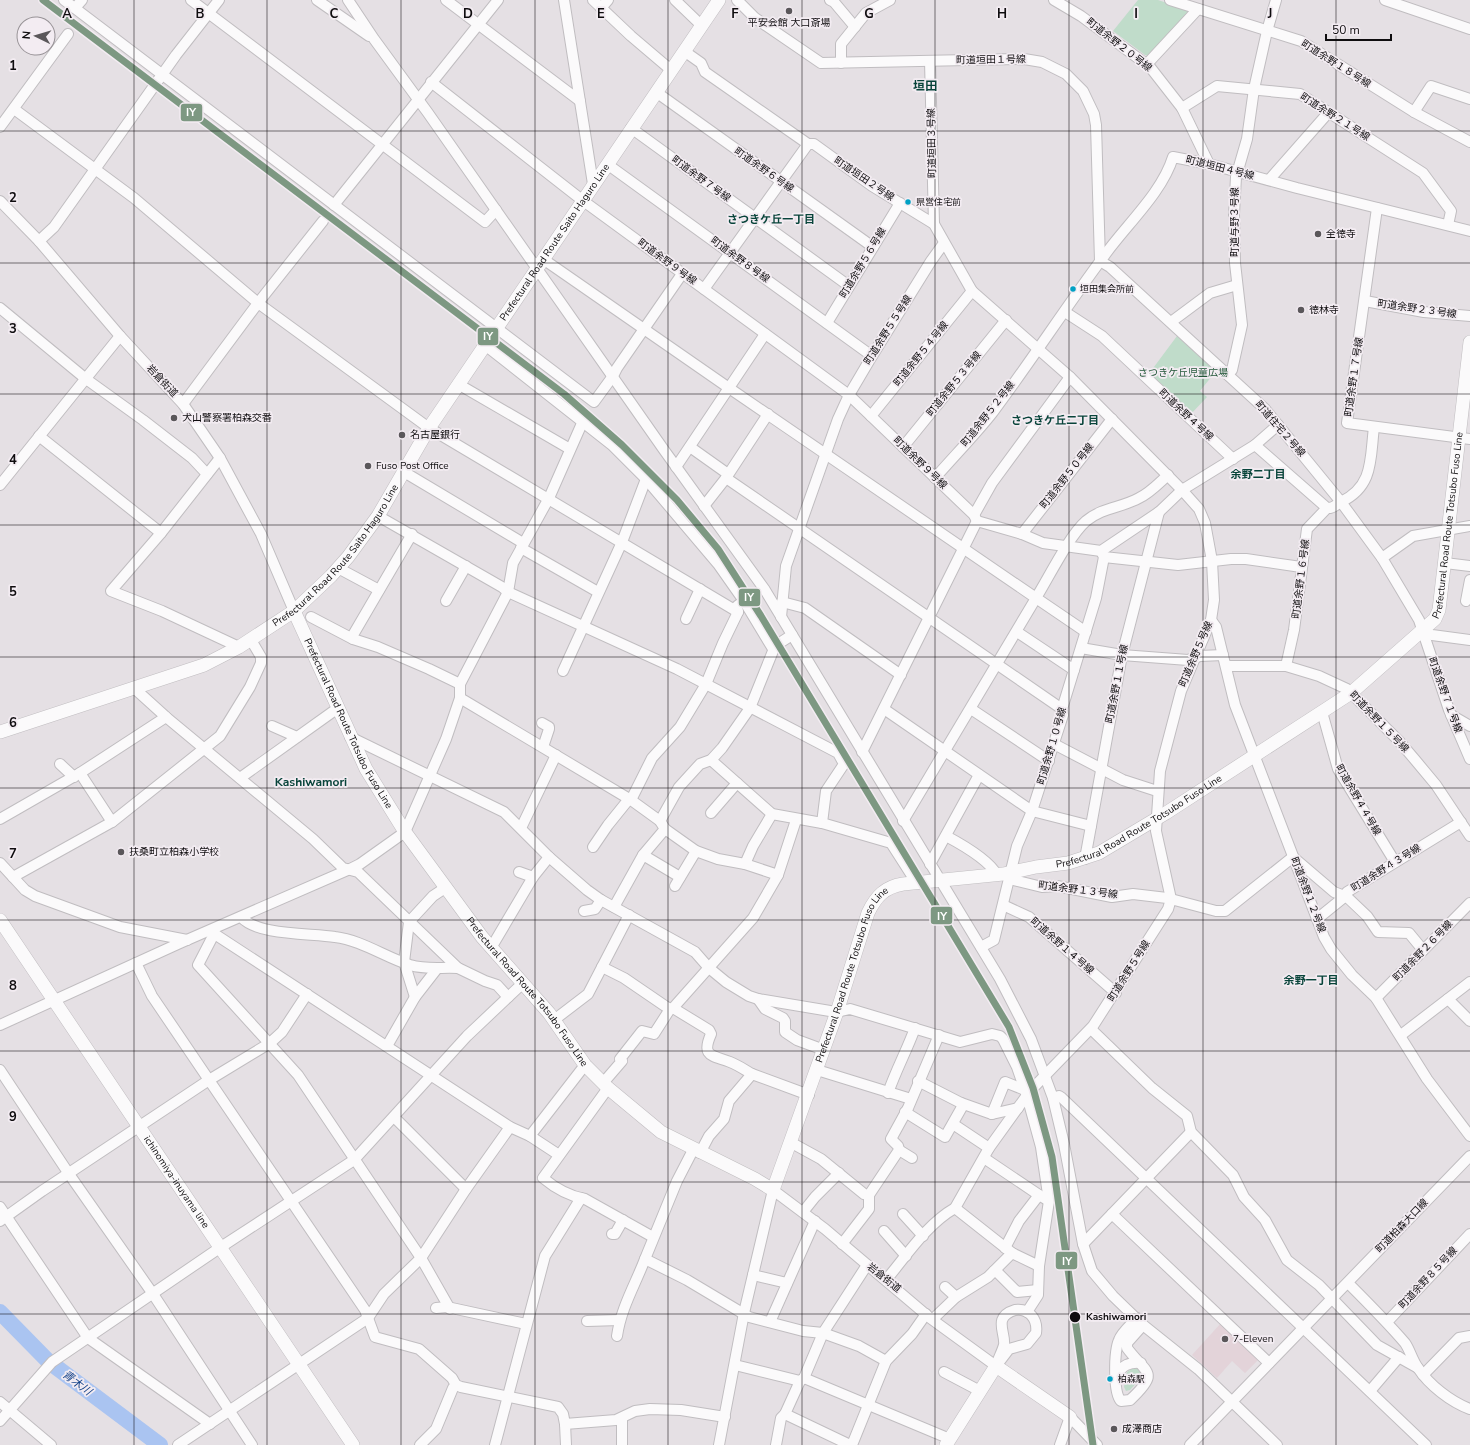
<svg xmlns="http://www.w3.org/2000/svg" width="1470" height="1445" viewBox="0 0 1470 1445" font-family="'Nunito Sans','Noto Sans JP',sans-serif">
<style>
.commercial{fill:#e3d3d9}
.green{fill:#c0dcca}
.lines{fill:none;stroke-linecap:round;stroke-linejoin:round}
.river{stroke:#aac4f1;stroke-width:16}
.minor-casing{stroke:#c0bdc0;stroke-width:12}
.major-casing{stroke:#c0bdc0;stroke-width:14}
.minor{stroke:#fbfafb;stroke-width:10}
.major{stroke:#fbfafb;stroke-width:13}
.rail-1-casing{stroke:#f3ecf2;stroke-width:10}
.rail-1{stroke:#7d9882;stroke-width:7}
.grid{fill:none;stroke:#0f0d0f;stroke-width:1;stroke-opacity:0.55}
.poi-dot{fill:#5a575a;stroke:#f3ecf2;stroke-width:1.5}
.bus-dot{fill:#01a1c4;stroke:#f3ecf2;stroke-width:1.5}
.stop-dot{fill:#0f0d0f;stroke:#f3ecf2;stroke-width:1.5}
.labels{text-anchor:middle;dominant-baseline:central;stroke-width:3.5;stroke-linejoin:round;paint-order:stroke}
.bus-label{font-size:9px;fill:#0f0d0f;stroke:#f3ecf2;text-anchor:start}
.poi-label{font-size:10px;fill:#0f0d0f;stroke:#f3ecf2;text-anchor:start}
.street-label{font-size:10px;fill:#0f0d0f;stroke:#f3ecf2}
.park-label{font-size:10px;fill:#225738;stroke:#f3ecf2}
.stop-label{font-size:10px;font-weight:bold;fill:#0f0d0f;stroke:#f3ecf2;text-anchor:start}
.neighbourhood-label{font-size:11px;font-weight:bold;fill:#08443a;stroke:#f3ecf2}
.water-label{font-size:11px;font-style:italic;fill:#134289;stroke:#f3ecf2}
.quarter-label{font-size:12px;font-weight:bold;fill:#08443a;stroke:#f3ecf2}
.grid-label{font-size:13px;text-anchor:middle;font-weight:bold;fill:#0f0d0f;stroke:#f3ecf2;stroke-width:3.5;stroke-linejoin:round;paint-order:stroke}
.line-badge{stroke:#f3ecf2;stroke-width:1.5}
.badge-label{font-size:11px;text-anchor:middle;font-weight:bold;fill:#fff}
</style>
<rect width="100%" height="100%" fill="#e5e0e4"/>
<polygon class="commercial" points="1222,1322 1260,1358 1245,1373 1232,1361 1217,1378 1192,1355"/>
<g class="green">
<polygon points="1138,0 1158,0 1188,10 1189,14 1150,56 1145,55 1113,31"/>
<polygon points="1177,336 1216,371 1200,391 1207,397 1190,415 1148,375"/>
<polygon points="1134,1367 1141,1371 1141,1378 1130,1390 1126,1391 1124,1387 1127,1372"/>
</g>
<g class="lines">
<polyline class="river" points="0,1312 48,1361 160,1445"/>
<defs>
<g id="minor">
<polyline points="64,0 594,402 613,376 617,368 682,274"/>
<polyline points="191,0 485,222 496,210"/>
<polyline points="317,0 369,36"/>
<polyline points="348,0 374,39 428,113 664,450 765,590 1000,979 1031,1039 1053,1098 1064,1144 1083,1244 1092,1271 1113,1296 1143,1325 1198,1369 1277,1445"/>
<polyline points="446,0 580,101"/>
<polyline points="564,0 593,184"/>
<polyline points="593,0 631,36 671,70"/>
<polyline points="675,0 701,25"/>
<polyline points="737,0 755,18 821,63 1024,59 1042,62 1066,74 1083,91 1094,114 1096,125 1100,261 1110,267 1265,409 1341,502 1382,558 1419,620 1449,710 1470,759"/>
<polyline points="830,0 834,2 855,27"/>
<polyline points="1054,0 1081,16 1150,67 1182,108 1209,164"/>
<polyline points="1170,0 1301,41 1414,112 1470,142"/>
<polyline points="1385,0 1470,29"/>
<polyline points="75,8 82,0"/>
<polyline points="601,8 608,0"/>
<path d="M684 51 701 63 705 72 808 144H814L872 186 934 224 972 291 1070 377 1182 490 1199 509 1205 523 1212 561 1214 600 1211 620 1181 691 1160 771 1156 831 1171 899 1168 909 1093 1026 1030 1091 989 1148 955 1208C927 1224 907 1255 886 1280"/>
<polyline points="930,61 934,224"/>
<polyline points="841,63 841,44 866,13 890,0"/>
<polyline points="1147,64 1198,9"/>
<polyline points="431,82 582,200 849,395 974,515 977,521 1022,534 1043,543 1101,551 1159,512 1182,490 1255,445 1278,425"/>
<polyline points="656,92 873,247"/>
<polyline points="1182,108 1217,86 1300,94 1423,173 1451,211 1448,225"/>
<polyline points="14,109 134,198 258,303 429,428 738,612"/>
<polyline points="1414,112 1431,86 1470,99"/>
<polyline points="0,127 68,34"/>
<polyline points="631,128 849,286"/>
<polyline points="607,164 872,356"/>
<polyline points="1269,180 1328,113"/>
<polyline points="0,201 39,241 120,336 183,404 220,458 261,534 294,611"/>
<polyline points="334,205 498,0"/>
<polyline points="1377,208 1347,423 1470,439"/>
<polyline points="39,241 54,227 176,55 219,0"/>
<polyline points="543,259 729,388 1036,598 903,821"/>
<polyline points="704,289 808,144"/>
<polyline points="1365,301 1424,312 1470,316"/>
<polyline points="0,308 86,379 143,420 192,458 207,474"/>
<polyline points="1065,312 1102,336 1233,459"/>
<polyline points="1171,322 1210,293 1237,285"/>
<polyline points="827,323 900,203"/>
<polyline points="485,345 612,445 646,479 622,542 563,671"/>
<polyline points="1228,375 1232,370 1242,325 1235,263 1234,214 1236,177 1247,139 1254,89 1267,31 1276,0"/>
<polyline points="458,384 570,449"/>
<polyline points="183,404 258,303 323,221"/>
<polyline points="871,416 972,291"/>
<polyline points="39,436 161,533"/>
<polyline points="1255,445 1327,508"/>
<polyline points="690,447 728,474"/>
<polyline points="903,447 1006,320"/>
<polyline points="220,458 161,533 111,591 162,611 239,647"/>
<polyline points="676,467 765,334"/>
<polyline points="404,472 523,543"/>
<polyline points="726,478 1062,709"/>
<path d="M935 478C954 456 975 435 993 412 1031 361 1066 307 1104 256 1126 225 1162 193 1173 157L1209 164 1297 188 1470 231"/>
<polyline points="646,479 718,564 744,601 773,649"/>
<polyline points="0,485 120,336"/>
<polyline points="704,506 726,478 768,414"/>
<polyline points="974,515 992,483 1070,377"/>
<polyline points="378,516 502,587 508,592 677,669 838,753 844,764 826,791 822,823 891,843 916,882"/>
<polyline points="1022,534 1112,419"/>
<polyline points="521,548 598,592"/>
<polyline points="1104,557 1178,565 1231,559 1246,559 1301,567"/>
<polyline points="1382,558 1413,536 1470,526"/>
<polyline points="1445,563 1470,566"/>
<polyline points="338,568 379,590"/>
<polyline points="446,601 466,566"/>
<polyline points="1466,601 1470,580"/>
<polyline points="782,602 805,608 901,675"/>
<polyline points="311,617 353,639 378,647 429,669 460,684"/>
<polyline points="781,617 786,566 838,419 849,395 872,356 931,261 944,243"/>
<polyline points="686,619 700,589"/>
<polyline points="1211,620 1216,627 1235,705 1324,937 1331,949 1352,975 1376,998 1427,1079 1470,1136"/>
<polyline points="1423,630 1432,635 1470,640"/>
<polyline points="1017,632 1074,670"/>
<path d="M1086 632 1036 598C1049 577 1069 536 1086 521 1103 507 1121 508 1139 498 1150 493 1159 483 1168 475"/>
<polyline points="353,639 353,635 412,534"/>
<polyline points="1081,648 1122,655 1188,660 1200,656 1223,655"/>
<polyline points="1226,666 1286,666 1319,676 1347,689 1399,741 1416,761 1436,785 1470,836"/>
<path d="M1286 666 1294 630 1307 529 1327 508C1333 509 1335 505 1341 502 1374 486 1370 459 1374 427"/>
<polyline points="134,688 166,717 313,839 343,868 358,872 458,968 485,981 497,985 508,997"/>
<polyline points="460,698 631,800 660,821 665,829 643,855 614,907"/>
<polyline points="884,709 1032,811 1091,826"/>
<polyline points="971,709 1049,761"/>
<polyline points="1322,712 1338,769 1395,862"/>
<polyline points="1451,715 1470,726"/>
<polyline points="542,723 549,727 549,729 543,747"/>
<polyline points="272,726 297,737"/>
<polyline points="350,737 504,812 549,857 587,890 601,900 695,952 709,968 726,982 749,996 758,999 836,1012"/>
<polyline points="1054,744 1123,780 1157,791"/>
<polyline points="862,752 977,521"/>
<polyline points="711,760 772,814 822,823"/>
<polyline points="60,764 74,777"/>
<polyline points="80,773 112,822"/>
<polyline points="240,778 338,708"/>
<polyline points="631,800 652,758 680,727 706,684 723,643 738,612 737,606 744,601"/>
<polyline points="711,813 737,783"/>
<polyline points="0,819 80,773 166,717"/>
<polyline points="660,821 679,787 700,764 711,760 722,748 750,708 775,646 792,635"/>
<polyline points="521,828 556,755"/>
<polyline points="665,829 696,851 718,859 745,864 778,875"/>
<path d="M946 836C961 844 989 860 997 875"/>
<polyline points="593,847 608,825 629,799"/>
<polyline points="643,855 680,877"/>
<polyline points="1085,859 1122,655 1159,512"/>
<polyline points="0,863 25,890 35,896 120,927 187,940"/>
<polyline points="745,864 753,846 772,814"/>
<polyline points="930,864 979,775"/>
<polyline points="519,872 533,877"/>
<polyline points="13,877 112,822 220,736 250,687 261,663 261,657 251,640"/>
<polyline points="1009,879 1042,887 1057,886 1112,897 1133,894 1167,898 1216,911 1225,911 1293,857 1334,892 1347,897 1367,916 1378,932 1409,933 1423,950"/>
<polyline points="675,886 696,851"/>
<polyline points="1003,905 1029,917 1116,993"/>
<polyline points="584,911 595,909 601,900"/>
<path d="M241 917C258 936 310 933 335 937 361 940 385 957 410 965 427 970 441 967 458 968"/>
<polyline points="1317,919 1343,898 1347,892 1461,822"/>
<polyline points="210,931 510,1127 530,1136 559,1155"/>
<polyline points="214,934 198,965 298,1075 421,1258 450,1309"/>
<polyline points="981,947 994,940 1017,846 1032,811 1063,715 1062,709 1096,598 1104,557 1101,551"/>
<polyline points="491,948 533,877 549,857"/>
<polyline points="136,963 152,996 365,1310 375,1337 419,1349 452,1378 456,1385 461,1387 558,1407 563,1414 565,1424 616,1420 635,1411 650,1409 681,1410 725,1417"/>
<path d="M602 967 624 978 665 1006 670 1009 673 1008 709 1030 711 1034C701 1057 712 1055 730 1062 738 1065 745 1070 752 1074"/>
<polyline points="415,997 404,962 409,922 433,896 445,888"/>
<polyline points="1376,998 1470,903"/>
<polyline points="758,999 765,1009 783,1018 785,1021 785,1032 797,1040 824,1050"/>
<polyline points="1448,999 1470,1021"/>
<polyline points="673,1008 753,918 778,875 796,820"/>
<polyline points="837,1012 850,1009 960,1042 992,1034 1000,1036 1003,1039 1017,1067 1027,1096 1041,1147 1049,1201 1039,1266 1038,1295 1027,1312"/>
<polyline points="554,1020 588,994 629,915"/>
<polyline points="0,1025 180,943 350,869 360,864 405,832 446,739 460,698 460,684 508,592 513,563 549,498 583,421"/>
<polyline points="1091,1029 1152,1088 1187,1116 1191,1132 1233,1175 1244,1197 1265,1220 1287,1260 1319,1285 1377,1345 1418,1368"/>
<polyline points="1401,1035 1470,982"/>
<polyline points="387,1046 415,997 436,970"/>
<polyline points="0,1070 69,1174 153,1294 252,1445"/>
<polyline points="817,1070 911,1099"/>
<polyline points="918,1081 961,1103 992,1114 1018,1108"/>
<polyline points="603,1083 622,1061 620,1059 642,1031 654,1034 670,1009"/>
<path d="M608 1088 543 1178C555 1188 569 1196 585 1199L653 1237"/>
<path d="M888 1093C896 1070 907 1050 915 1028"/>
<polyline points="1053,1098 1059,1096 1062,1098 1426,1445"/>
<polyline points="905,1112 945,1137 962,1107 961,1103"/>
<polyline points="992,1114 1005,1082 1025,1090"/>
<polyline points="394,1117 466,1189"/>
<polyline points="953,1124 989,1148"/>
<polyline points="530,1136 585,1065"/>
<polyline points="790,1142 821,1159 864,1194 869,1195"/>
<polyline points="693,1150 677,1181 645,1259 687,1280 749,1317 803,1331 823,1333 859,1346 886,1361"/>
<polyline points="899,1150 912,1158"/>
<polyline points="700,1153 709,1136 724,1119 729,1101 752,1074 809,1095"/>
<polyline points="984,1158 1039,1195"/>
<polyline points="0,1207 88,1338 210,1424"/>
<polyline points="955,1208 1012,1253 1039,1266"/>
<polyline points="803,1212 815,1197 839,1173"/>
<polyline points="903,1214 923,1236"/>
<polyline points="1112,1214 1269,1363"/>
<polyline points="0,1221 42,1191 209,1080 270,1043 282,1032 307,994"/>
<polyline points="884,1231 906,1256"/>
<polyline points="612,1234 615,1234 623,1220"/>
<polyline points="842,1244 869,1209 869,1195 899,1150 898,1146 891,1139 908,1108 939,1035"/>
<polyline points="1083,1244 1191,1132"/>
<polyline points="1005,1248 1019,1221 1039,1195 1049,1201"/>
<polyline points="994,1271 998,1273 1017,1292 1038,1290"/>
<polyline points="753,1275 787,1283"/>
<path d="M1348 1283C1367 1302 1387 1322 1405 1343 1410 1350 1412 1360 1418 1368 1429 1385 1451 1402 1470 1409"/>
<polyline points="945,1287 956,1297"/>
<polyline points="436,1308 447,1307 526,1324"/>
<path d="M1015 1310C1029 1308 1038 1319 1036 1333L1027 1344 1009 1349 996 1366C998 1359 1002 1352 1004 1345 1006 1333 992 1317 1015 1310Z"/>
<path d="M1137 1318C1131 1325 1122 1332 1119 1340 1114 1351 1113 1393 1121 1401L1130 1400C1161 1371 1146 1374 1127 1348V1343L1143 1325"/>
<polyline points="933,1319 956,1297 988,1277 1012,1253"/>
<polyline points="587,1321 620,1320"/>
<polyline points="770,1322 815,1221"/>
<polyline points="1387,1322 1470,1234"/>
<path d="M617 1336C621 1308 635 1285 645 1259"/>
<polyline points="735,1365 800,1381"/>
<polyline points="944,1372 980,1391"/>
<path d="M1116 1375C1123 1365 1129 1362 1141 1363"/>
<polyline points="1423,1375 1459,1338 1470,1336"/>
<polyline points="804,1378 950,1439"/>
<polyline points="1370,1391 1399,1357"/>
<polyline points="0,1402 51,1445"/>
<polyline points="785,1414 850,1445"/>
<polyline points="622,1418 622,1445"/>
<polyline points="0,1421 52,1362 221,1247 354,1160 467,1036 522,984"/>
<polyline points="565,1424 566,1445"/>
<polyline points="178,1445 368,1318 384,1294 421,1258 466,1189 510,1127"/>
<polyline points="420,1445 436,1429 453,1388 456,1385"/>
<polyline points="495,1445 545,1256 581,1198"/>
<polyline points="719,1445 744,1313 773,1190 825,1229 930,1318 996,1366"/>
<polyline points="776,1445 781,1418 785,1414 800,1381 804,1378 823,1333 867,1265"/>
<polyline points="852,1445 886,1361 912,1334 926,1314"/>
<polyline points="1060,1445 1070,1417 1097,1445"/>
<polyline points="1190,1445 1470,1156"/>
</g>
<g id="major">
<path id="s1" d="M294 611 366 769 405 832 482 937 549 1013 585 1065 608 1088 661 1132 755 1179 773 1190 837 1012 868 913C876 896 885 887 903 884L1003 874 1036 867 1068 863 1099 853 1166 813 1351 693 1435 619 1439 610 1470 342"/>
<path id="s2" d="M0 732 204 665 239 647 294 611 331 576 348 557 378 516 429 428 719 0"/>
<path id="s3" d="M0 920 353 1445"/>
<polyline points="946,1445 996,1366 1070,1417"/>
</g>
</defs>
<use href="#minor" class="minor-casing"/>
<use href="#major" class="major-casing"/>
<use href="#minor" class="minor"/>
<use href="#major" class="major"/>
<defs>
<polyline id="rail-1" points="43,0 564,394 622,445 677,500 718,549 761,616 1009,1027 1033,1088 1052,1157 1093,1445"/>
</defs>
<use href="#rail-1" class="rail-1-casing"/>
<use href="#rail-1" class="rail-1"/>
</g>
<path class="grid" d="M134 0V1445M267 0V1445M401 0V1445M535 0V1445M668 0V1445M802 0V1445M935 0V1445M1069 0V1445M1203 0V1445M1336 0V1445M0 131H1470M0 263H1470M0 394H1470M0 525H1470M0 657H1470M0 788H1470M0 920H1470M0 1051H1470M0 1182H1470M0 1314H1470"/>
<g class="poi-dot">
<circle cx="789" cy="11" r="4"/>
<circle cx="1318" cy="234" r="4"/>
<circle cx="1301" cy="310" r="4"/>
<circle cx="174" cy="418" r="4"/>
<circle cx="402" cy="435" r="4"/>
<circle cx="368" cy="466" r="4"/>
<circle cx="121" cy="852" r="4"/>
<circle cx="1225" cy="1339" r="4"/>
<circle cx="1114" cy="1429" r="4"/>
</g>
<g class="bus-dot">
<circle cx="908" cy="202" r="3.5"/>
<circle cx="1073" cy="289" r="3.5"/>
<circle cx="1110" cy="1379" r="3.5"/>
</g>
<circle class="stop-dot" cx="1075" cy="1317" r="6"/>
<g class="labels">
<g class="bus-label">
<text x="916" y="202">県営住宅前</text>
<text x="1080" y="289">垣田集会所前</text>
<text x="1118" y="1379">柏森駅</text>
</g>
<g class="poi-label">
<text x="789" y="23" text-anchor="middle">平安会館 大口斎場</text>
<text x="1326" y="234">全徳寺</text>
<text x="1309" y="310">徳林寺</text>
<text x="182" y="418">犬山警察署柏森交番</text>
<text x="410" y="435">名古屋銀行</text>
<text x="376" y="466">Fuso Post Office</text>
<text x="129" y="852">扶桑町立柏森小学校</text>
<text x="1233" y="1339">7-Eleven</text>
<text x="1122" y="1429">成澤商店</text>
</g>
<g class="street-label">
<text transform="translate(1119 45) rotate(38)">町道余野２０号線</text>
<text transform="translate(991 60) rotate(-1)">町道垣田１号線</text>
<text transform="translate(1336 64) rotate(32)">町道余野１８号線</text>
<text transform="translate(1335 117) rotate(32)">町道余野２１号線</text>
<text transform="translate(932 143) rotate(-91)">町道垣田３号線</text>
<text transform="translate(1220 168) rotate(14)">町道垣田４号線</text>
<text transform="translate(764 170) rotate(35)">町道余野６号線</text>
<text transform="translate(701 179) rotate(36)">町道余野７号線</text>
<text transform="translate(864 179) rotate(34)">町道垣田２号線</text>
<text transform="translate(1235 222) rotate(-90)">町道与野３号線</text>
<text stroke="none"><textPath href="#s2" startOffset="773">Prefectural Road Route Saito Haguro Line</textPath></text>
<text transform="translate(740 260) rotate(36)">町道余野８号線</text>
<text transform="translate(667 262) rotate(36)">町道余野９号線</text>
<text transform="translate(863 263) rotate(-59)">町道余野５６号線</text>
<text transform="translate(1417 309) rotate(8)">町道余野２３号線</text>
<text transform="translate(888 330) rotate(-58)">町道余野５５号線</text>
<text transform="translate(921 354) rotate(-51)">町道余野５４号線</text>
<text transform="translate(1354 377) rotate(-82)">町道余野１７号線</text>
<text transform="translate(162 381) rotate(47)">岩倉街道</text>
<text transform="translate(954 384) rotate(-51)">町道余野５３号線</text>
<text transform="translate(988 414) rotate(-52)">町道余野５２号線</text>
<text transform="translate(1186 415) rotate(43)">町道余野４号線</text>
<text transform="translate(1280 429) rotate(49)">町道住宅２号線</text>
<text transform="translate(920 463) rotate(44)">町道余野９号線</text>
<text transform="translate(1067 476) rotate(-52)">町道余野５０号線</text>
<text stroke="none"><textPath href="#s1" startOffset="1815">Prefectural Road Route Totsubo Fuso Line</textPath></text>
<text stroke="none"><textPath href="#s2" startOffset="389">Prefectural Road Route Saito Haguro Line</textPath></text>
<text transform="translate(1301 579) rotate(-83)">町道余野１６号線</text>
<text transform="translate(1196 654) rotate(-67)">町道余野５号線</text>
<text transform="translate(1117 684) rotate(-79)">町道余野１１号線</text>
<text transform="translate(1445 695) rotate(70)">町道余野７１号線</text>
<text transform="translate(1379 722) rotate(46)">町道余野１５号線</text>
<text stroke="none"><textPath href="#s1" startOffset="125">Prefectural Road Route Totsubo Fuso Line</textPath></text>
<text transform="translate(1052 746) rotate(-74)">町道余野１０号線</text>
<text transform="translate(1358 800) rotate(60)">町道余野４４号線</text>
<text stroke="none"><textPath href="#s1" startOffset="1359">Prefectural Road Route Totsubo Fuso Line</textPath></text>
<text transform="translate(1386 868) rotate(-32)">町道余野４３号線</text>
<text transform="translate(1078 890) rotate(7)">町道余野１３号線</text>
<text transform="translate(1308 895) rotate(69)">町道余野１２号線</text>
<text transform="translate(1062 946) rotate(41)">町道余野１４号線</text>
<text transform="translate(1423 951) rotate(-46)">町道余野２６号線</text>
<text transform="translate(1129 971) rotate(-58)">町道余野５号線</text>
<text stroke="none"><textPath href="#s1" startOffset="1000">Prefectural Road Route Totsubo Fuso Line</textPath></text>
<text stroke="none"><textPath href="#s1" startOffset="449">Prefectural Road Route Totsubo Fuso Line</textPath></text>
<text stroke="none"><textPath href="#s3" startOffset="316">ichinomiya-inuyama line</textPath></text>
<text transform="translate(1402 1226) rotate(-46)">町道柏森大口線</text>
<text transform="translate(884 1278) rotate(39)">岩倉街道</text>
<text transform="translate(1428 1278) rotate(-47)">町道余野８５号線</text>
</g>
<g class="park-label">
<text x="1183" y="373">さつきケ丘児童広場</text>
</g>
<g class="stop-label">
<text x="1086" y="1317">Kashiwamori</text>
</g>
<g class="neighbourhood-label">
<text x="771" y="219">さつきケ丘一丁目</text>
<text x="1055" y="420">さつきケ丘二丁目</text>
<text x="1258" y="474">余野二丁目</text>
<text x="1311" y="980">余野一丁目</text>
</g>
<g class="water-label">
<text transform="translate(77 1383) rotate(37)">青木川</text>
</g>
<g class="quarter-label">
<text x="925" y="86">垣田</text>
<text x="311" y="782">Kashiwamori</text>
</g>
</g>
<g class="grid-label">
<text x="67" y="18">A</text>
<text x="200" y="18">B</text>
<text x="334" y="18">C</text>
<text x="468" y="18">D</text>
<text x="601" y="18">E</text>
<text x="735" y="18">F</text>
<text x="869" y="18">G</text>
<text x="1002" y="18">H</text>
<text x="1136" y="18">I</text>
<text x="1270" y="18">J</text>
<text x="13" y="70">1</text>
<text x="13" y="202">2</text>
<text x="13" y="333">3</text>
<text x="13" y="464">4</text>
<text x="13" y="596">5</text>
<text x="13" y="727">6</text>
<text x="13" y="858">7</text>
<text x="13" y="990">8</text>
<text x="13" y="1121">9</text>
</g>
<g class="line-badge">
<rect x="180" y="103" width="23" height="19" rx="4" fill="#7d9882"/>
<rect x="477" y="327" width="22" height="19" rx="4" fill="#7d9882"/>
<rect x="738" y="588" width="23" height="19" rx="4" fill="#7d9882"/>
<rect x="930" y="906" width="23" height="19" rx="4" fill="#7d9882"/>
<rect x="1055" y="1251" width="23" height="19" rx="4" fill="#7d9882"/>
</g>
<g class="badge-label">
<text x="191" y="116">IY</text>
<text x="488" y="340">IY</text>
<text x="749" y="601">IY</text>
<text x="942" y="920">IY</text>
<text x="1067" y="1265">IY</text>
</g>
<g transform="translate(36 36) rotate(275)"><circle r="19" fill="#f3ecf2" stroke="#989397"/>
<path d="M0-3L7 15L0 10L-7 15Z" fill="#5a575a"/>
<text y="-6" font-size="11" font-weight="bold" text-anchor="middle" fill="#0f0d0f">N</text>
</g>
<path d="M1326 34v6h65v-6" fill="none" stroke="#0f0d0f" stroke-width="2"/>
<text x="1332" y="34" font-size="12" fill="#0f0d0f" stroke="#f3ecf2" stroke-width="3" paint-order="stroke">50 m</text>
</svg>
